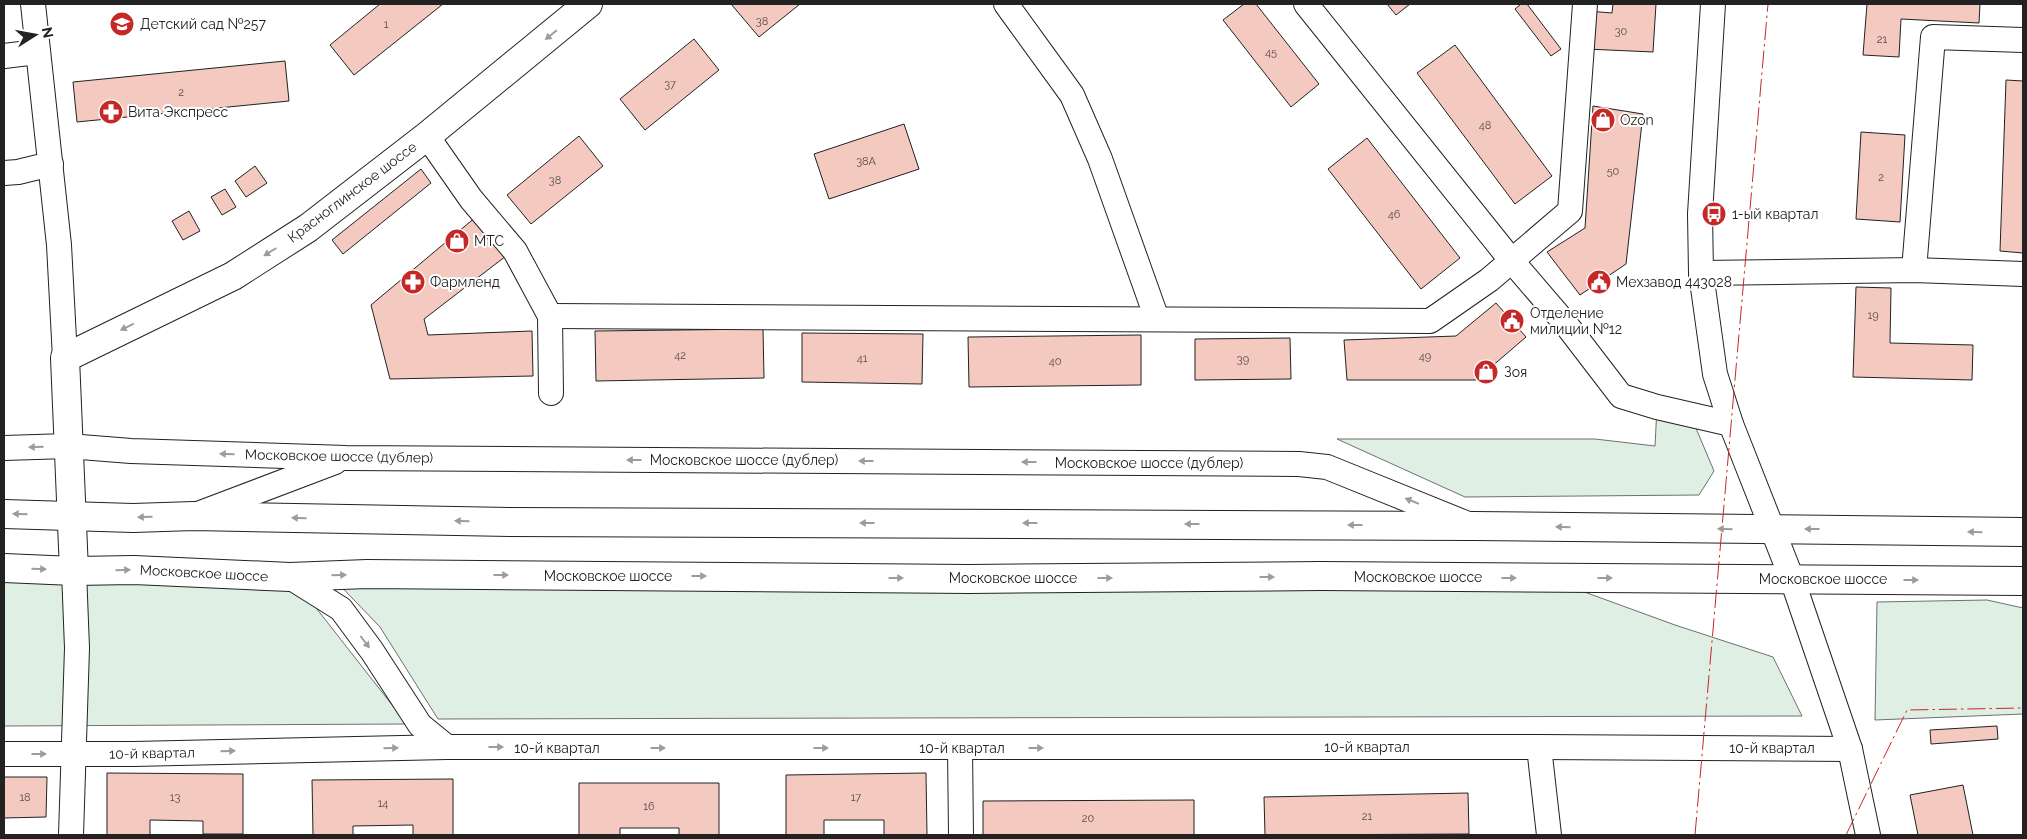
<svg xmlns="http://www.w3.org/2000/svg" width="2027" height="839" viewBox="0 0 2027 839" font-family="Raleway,sans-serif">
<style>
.green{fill:#e0efe3;stroke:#6f6f6f}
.building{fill:#f3c9c0;stroke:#222}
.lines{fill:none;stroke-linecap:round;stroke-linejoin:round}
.minor-casing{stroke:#222;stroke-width:26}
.major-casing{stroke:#222;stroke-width:30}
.minor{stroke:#fff;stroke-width:24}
.major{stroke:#fff;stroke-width:28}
.fence{stroke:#222;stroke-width:1;stroke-dasharray:6 2.5;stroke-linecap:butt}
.power{stroke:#c62828;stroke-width:1;stroke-dasharray:18 4 2.5 4;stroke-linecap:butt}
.oneway{fill:#9c9c9c}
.labels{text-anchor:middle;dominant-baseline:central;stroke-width:4;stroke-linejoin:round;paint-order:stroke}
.number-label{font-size:11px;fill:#564c4a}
.poi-label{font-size:14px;fill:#222;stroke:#fff;text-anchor:start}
.street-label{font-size:14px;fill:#222;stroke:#fff}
</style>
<rect width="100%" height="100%" fill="#fff"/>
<g class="green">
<polygon points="1657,407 1690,414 1714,471 1699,495 1465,497 1337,439 1595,439 1655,446"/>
<polygon points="4,572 270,576 313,604 407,724 4,726"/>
<polygon points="330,575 1546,578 1675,625 1773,657 1802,716 438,719 380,627"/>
<polygon points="1987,600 2023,608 2023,714 1875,720 1877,602"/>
</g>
<g class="building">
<polygon points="380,4 443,4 354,75 330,45"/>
<polygon points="731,4 800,4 759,37"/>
<polygon points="1244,4 1256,4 1319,84 1291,107 1223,20"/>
<polygon points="1387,4 1410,4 1396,15"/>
<polygon points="1521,4 1527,4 1561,49 1551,56 1515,9"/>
<polygon points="1613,4 1656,4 1653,52 1586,49 1588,11 1612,13"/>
<polygon points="1867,4 1980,4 1979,23 1901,19 1899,57 1863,55"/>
<polygon points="694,39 719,70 645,130 620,99"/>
<polygon points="1455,45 1552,176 1515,204 1417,73"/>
<polygon points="285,61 289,101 77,122 73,82"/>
<polygon points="2006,80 2023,81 2023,253 2000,251"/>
<polygon points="1593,106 1643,114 1626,264 1580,295 1547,252 1585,228"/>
<polygon points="904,124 919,169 829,199 814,154"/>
<polygon points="1861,132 1905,135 1900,222 1856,219"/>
<polygon points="579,136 603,166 531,224 507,195"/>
<polygon points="1367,138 1460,258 1421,289 1328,169"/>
<polygon points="255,166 267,183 246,197 235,181"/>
<polygon points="421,169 431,183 343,254 332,240"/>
<polygon points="225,189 236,207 222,215 211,197"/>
<polygon points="189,211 200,231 183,240 172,221"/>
<polygon points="477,216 506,256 424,319 428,335 532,331 533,376 390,379 371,305"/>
<polygon points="1856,287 1891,288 1890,343 1973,345 1972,380 1853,377"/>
<polygon points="1496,303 1526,337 1476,380 1347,380 1344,340 1456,336"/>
<polygon points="763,329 764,378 596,381 595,331"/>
<polygon points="802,333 923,334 922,384 802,382"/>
<polygon points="1141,335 1141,385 969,387 968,337"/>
<polygon points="1290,338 1291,379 1195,380 1195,339"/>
<polygon points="1997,726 1998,739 1931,744 1930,730"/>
<polygon points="107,773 243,774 243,834 203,834 203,821 150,820 150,835 107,835"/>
<polygon points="926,773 927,835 884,835 884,820 824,820 824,835 786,835 786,775"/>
<polygon points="4,777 47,777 46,817 4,818"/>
<polygon points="453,779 453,835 413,835 413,825 353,826 353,835 313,835 312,780"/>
<polygon points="579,783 719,783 719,835 679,835 679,828 620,828 620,835 579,835"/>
<polygon points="1963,785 1973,835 1918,835 1910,795"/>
<polygon points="1468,793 1469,834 1265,835 1264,797"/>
<polygon points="1194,800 1194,835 983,835 983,801"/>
</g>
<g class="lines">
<defs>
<g id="minor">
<polyline points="33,4 59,245 65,358"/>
<polyline points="1006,4 1072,95 1100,159 1157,319"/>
<polyline points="1306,4 1511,260 1565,323 1621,396 1657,407 1731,424"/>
<polyline points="1713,4 1700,214 1701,273 1715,374 1731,424 1792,579 1850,749 1868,835"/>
<polyline points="4,56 37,52"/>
<polyline points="427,136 471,199 515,251 550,316 551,393"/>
<polyline points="4,173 18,172 51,164"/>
<polyline points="1914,270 1933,37 2023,40"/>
<polyline points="1701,273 1914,270 2023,274"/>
<polyline points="550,316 1430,321 1489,280 1570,211 1585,4"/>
<polyline points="4,448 68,446 131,451 346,458 1299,464 1327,467 1468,524"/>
<polyline points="198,514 335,462"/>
<polyline points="290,577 341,609 372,651 420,725 447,747"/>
<polyline points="1539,747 1549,835"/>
<polyline points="960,748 961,835"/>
<polyline points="4,754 133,754 447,747 1539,747 1850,749"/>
<polyline points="71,835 77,648 74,571"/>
</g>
<g id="major">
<polyline points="4,514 133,518 194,516 510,522 1473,526 2023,532"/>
<polyline points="4,568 74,571 134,570 290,577 367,574 969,579 1321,576 2023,581"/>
<polyline points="74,571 65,358 233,276 308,228 427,136 588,4"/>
</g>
</defs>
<use href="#minor" class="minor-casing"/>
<use href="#major" class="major-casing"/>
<use href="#minor" class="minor"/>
<use href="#major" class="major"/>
<polyline class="fence" points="1589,835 1608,835"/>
<g class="power">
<polyline points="1695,835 1768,4"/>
<polyline points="1846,835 1907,710 2023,708"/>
</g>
</g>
<defs><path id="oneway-solid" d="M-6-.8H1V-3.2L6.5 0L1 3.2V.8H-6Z" transform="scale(1.25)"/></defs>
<g class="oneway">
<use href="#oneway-solid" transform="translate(551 35) rotate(141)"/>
<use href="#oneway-solid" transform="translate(270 252) rotate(148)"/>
<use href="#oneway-solid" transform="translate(127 327) rotate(154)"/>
<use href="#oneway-solid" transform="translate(36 447) rotate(179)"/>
<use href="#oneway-solid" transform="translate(227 454) rotate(-178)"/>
<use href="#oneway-solid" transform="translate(634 460) rotate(-180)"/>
<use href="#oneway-solid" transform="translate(866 461) rotate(-180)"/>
<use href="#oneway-solid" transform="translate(1029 462) rotate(-180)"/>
<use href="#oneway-solid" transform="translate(1412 501) rotate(-158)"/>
<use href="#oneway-solid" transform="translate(20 514) rotate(-179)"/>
<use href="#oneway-solid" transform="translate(145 517) rotate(178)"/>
<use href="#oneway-solid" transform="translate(299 518) rotate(-179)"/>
<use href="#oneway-solid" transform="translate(462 521) rotate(-179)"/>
<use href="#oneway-solid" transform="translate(867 523) rotate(-180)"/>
<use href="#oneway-solid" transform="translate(1030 523) rotate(-180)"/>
<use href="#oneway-solid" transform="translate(1192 524) rotate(-180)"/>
<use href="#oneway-solid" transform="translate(1355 525) rotate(-180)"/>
<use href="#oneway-solid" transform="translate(1563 527) rotate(-179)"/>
<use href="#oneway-solid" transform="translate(1725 529) rotate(-179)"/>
<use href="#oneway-solid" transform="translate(1812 529) rotate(-180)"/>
<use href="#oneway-solid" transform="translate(1975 532) rotate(-179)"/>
<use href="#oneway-solid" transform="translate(39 569) rotate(2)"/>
<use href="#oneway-solid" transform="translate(123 570) rotate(-1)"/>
<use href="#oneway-solid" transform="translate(339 575) rotate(-2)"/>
<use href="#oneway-solid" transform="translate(501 575)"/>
<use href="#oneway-solid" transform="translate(699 576)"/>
<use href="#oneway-solid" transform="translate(1267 577)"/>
<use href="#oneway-solid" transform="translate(896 578)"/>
<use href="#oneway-solid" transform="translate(1105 578)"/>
<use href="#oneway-solid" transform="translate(1509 578)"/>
<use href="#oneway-solid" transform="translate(1605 578)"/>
<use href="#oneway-solid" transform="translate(1911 580)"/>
<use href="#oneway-solid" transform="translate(365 642) rotate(53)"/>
<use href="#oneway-solid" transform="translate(496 747)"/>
<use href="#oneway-solid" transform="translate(391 748) rotate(-1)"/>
<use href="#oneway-solid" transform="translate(658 748)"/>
<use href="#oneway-solid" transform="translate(821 748)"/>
<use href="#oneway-solid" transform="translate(1036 748)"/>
<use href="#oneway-solid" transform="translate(228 751) rotate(-1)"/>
<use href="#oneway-solid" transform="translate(39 754)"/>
</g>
<defs>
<symbol id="school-disc" viewBox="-11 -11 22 22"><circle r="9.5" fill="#c62828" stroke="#fff"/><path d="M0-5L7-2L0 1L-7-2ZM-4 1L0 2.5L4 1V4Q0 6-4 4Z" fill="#fff"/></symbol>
<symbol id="pharmacy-disc" viewBox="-11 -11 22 22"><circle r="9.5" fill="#c62828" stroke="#fff"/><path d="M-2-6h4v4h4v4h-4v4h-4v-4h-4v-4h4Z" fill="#fff"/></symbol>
<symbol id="shop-disc" viewBox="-11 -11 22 22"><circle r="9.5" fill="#c62828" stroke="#fff"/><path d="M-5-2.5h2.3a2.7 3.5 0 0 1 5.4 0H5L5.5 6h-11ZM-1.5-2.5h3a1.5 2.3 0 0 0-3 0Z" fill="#fff"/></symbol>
<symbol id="bus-disc" viewBox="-11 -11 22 22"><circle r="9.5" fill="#c62828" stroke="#fff"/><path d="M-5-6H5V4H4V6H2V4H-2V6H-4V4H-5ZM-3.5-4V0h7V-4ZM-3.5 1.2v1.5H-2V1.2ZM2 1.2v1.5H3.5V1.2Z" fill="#fff"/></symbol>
<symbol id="civic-disc" viewBox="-11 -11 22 22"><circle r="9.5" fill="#c62828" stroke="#fff"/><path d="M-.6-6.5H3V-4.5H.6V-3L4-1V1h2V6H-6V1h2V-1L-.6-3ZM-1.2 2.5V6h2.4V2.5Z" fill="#fff"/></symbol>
</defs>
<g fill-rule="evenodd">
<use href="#school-disc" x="108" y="10" width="28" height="28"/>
<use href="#pharmacy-disc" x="97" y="98" width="28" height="28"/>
<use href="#shop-disc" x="1589" y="106" width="28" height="28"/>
<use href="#bus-disc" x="1700" y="200" width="28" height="28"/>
<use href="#shop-disc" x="443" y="227" width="28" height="28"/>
<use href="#pharmacy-disc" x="399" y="268" width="28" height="28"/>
<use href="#civic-disc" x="1585" y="268" width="28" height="28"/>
<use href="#civic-disc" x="1498" y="307" width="28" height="28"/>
<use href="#shop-disc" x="1472" y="358" width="28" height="28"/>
</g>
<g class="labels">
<g class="number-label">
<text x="762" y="21">38</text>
<text x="386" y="24">1</text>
<text x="1621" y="31">30</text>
<text x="1882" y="39">21</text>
<text x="1271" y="52">45</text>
<text x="670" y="84">37</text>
<text x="181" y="92">2</text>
<text x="1485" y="125">48</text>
<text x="866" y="161">38А</text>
<text x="1613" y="171">50</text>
<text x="1881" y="177">2</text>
<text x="555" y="180">38</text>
<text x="1394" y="214">46</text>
<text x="1873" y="315">19</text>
<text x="680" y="355">42</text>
<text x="1425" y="356">49</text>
<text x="862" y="358">41</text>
<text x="1243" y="359">39</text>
<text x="1055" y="361">40</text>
<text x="25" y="797">18</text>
<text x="175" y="797">13</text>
<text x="856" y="797">17</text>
<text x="383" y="803">14</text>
<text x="649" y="806">16</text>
<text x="1367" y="816">21</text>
<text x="1088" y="818">20</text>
</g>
<g class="poi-label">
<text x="140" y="24">Детский сад №257</text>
<text x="128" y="112">Вита Экспресс</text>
<text x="1620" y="120">Ozon</text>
<text x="1732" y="214">1-ый квартал</text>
<text x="474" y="241">МТС</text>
<text x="430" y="282">Фармленд</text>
<text x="1616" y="282">Мехзавод 443028</text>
<text x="1530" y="313">Отделение<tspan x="1530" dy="16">милиции №12</tspan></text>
<text x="1504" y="372">Зоя</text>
</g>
<g class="street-label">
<text transform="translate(352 192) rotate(-37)">Красноглинское шоссе</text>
<text transform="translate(339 456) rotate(1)">Московское шоссе (дублер)</text>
<text x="744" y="460">Московское шоссе (дублер)</text>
<text x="1149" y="463">Московское шоссе (дублер)</text>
<text transform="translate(204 573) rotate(3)">Московское шоссе</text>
<text x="608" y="576">Московское шоссе</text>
<text x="1418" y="577">Московское шоссе</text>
<text x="1013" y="578">Московское шоссе</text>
<text x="1823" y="579">Московское шоссе</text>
<text x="1367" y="747">10-й квартал</text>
<text x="557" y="748">10-й квартал</text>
<text x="962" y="748">10-й квартал</text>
<text x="1772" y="748">10-й квартал</text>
<text transform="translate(152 753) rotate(-1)">10-й квартал</text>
</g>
</g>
<rect width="2027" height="839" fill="none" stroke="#222222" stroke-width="10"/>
<g transform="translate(35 35) rotate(79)" stroke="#ffffff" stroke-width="4" paint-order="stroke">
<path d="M0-4L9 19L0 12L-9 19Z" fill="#222222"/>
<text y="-8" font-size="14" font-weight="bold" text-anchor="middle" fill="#222222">N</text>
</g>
</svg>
